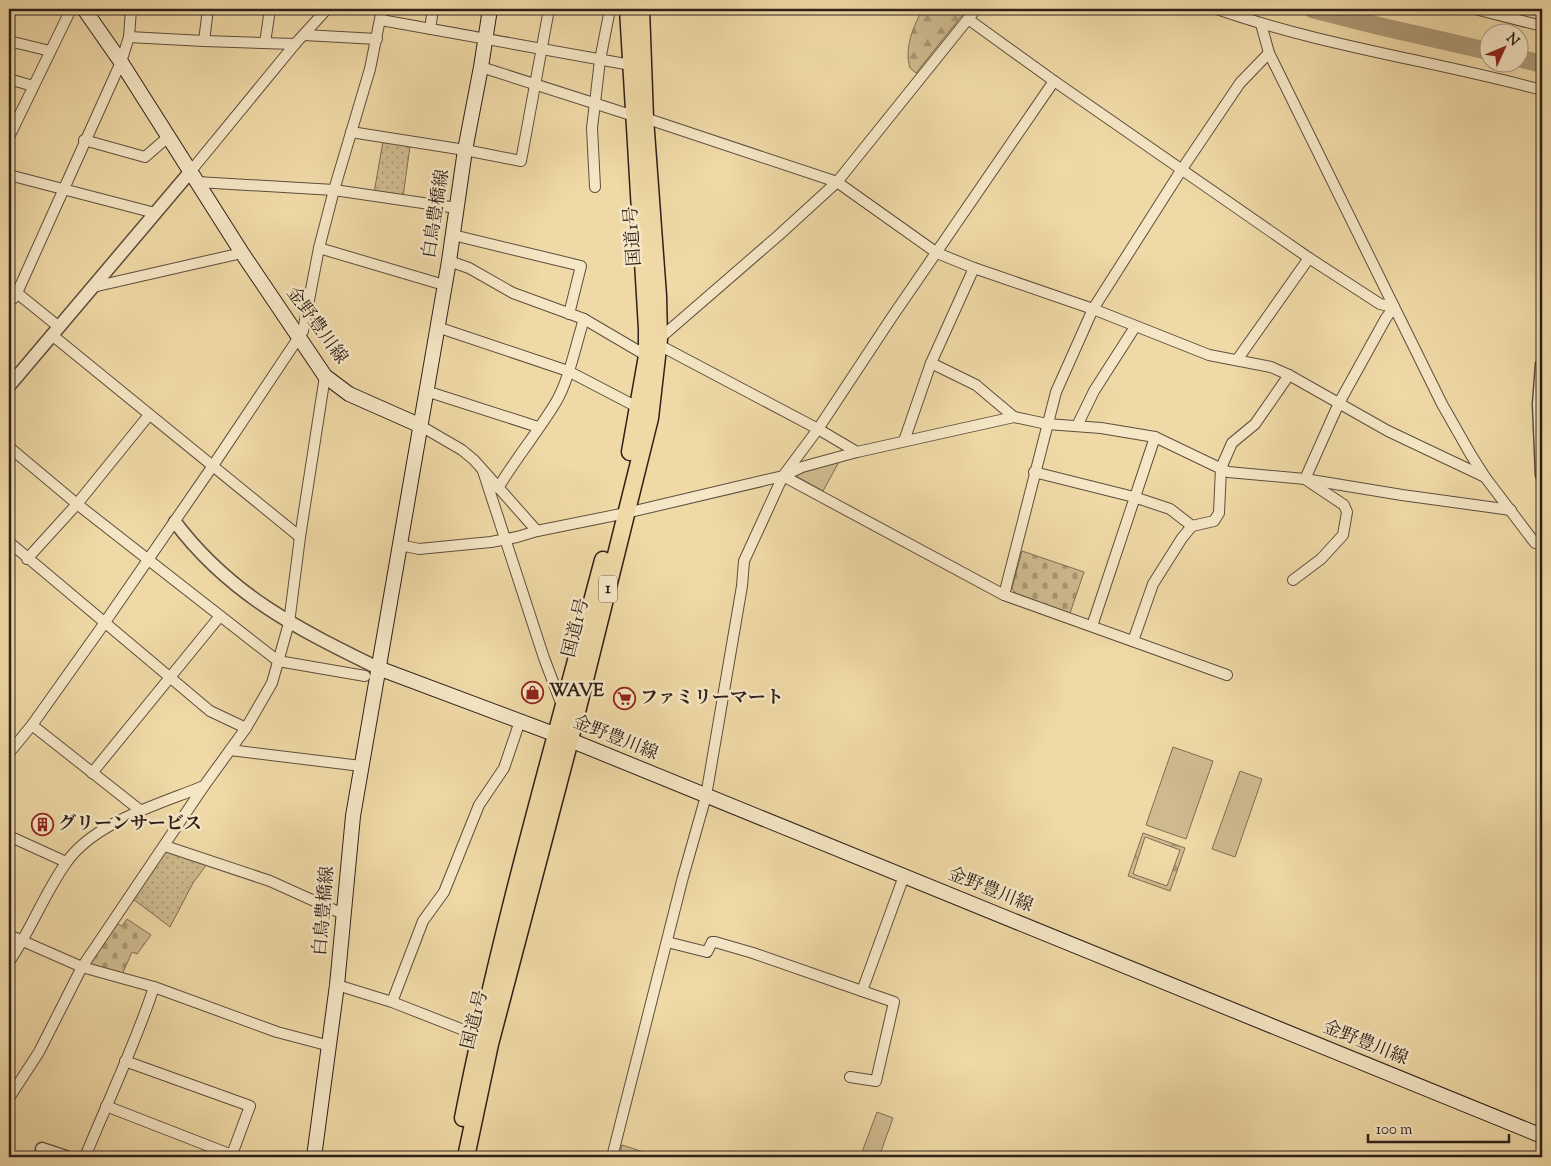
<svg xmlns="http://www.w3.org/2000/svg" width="1551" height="1166" viewBox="0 0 1551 1166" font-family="'Sorts Mill Goudy','Noto Serif JP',serif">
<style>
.grass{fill:#ceba8e;stroke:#7e6d54}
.forest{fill:url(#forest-firs);stroke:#7e6d54;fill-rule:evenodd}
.cemetery{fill:url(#cemetery-stones);stroke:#7e6d54}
.park{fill:url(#park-dots);stroke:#7e6d54}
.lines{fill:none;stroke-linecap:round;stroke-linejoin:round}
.river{stroke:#ad9a76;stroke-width:18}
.minor-casing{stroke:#5e4e3d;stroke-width:12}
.tertiary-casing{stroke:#5e4e3d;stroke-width:15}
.secondary-casing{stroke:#2e201a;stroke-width:16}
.trunk-casing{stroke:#2e201a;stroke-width:19}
.minor{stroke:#f5e6c5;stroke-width:10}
.tertiary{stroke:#f5e6c5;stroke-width:12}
.secondary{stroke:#f5e6c5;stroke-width:14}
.trunk{stroke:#efd9a6;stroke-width:16}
.labels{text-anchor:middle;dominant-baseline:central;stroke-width:5;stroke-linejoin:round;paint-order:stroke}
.shield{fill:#f5e6c5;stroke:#6a5b4d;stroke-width:1}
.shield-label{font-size:16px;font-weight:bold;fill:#2e201a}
.street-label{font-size:18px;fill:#2e201a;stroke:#f5e6c5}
.poi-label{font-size:18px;font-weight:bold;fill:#2e201a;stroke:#f5e6c5;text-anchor:start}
</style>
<defs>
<pattern id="forest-firs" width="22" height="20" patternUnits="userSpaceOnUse" patternTransform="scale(1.25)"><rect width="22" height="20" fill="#ceba8e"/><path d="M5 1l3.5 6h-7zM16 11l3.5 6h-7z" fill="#a89773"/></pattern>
<pattern id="cemetery-stones" width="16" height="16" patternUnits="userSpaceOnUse" patternTransform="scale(1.25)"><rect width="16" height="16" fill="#ceba8e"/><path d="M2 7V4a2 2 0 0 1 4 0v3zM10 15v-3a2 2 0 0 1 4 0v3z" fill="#a89773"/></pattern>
<pattern id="park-dots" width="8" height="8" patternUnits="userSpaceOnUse" patternTransform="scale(1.25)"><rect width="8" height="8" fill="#ceba8e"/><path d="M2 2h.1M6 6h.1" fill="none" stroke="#a89773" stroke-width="1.8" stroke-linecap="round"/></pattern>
</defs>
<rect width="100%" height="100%" fill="#efd9a6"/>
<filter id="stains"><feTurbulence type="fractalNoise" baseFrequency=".004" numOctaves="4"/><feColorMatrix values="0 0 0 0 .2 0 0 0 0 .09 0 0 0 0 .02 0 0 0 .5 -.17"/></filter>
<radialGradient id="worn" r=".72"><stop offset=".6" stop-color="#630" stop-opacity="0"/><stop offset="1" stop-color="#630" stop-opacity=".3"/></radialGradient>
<g class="grass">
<polygon points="839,462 823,491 796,476 796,474"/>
<polygon points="1173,747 1213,761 1186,839 1146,825"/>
<polygon points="1240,771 1262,779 1235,857 1212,849"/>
<polygon points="877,1112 893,1118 879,1157 862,1152"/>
<polygon points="622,1145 659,1157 619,1157"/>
</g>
<g class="forest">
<path d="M923 9H967L916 73 910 68C904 49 913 26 923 9Z"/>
<path d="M1143 833 1185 848 1170 891 1128 876ZM1145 837 1180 850 1167 886 1133 874Z"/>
</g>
<g class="cemetery">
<polygon points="1022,551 1084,572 1070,613 1015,593 1012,588"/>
<polygon points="127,919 151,935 137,954 132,952 121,977 89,966 88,963 116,923 122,926"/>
</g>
<g class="park">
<polygon points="383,141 410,146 403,197 374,193"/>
<polygon points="169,850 207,864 193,883 170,927 133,899 165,852"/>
</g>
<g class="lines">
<g class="river">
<polyline points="1312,9 1379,26 1488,51"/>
<polyline points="1518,58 1542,64"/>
</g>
<defs>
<g id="minor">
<path d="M1217 9C1323 46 1434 61 1542 90"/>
<polyline points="1475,9 1542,26"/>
<polyline points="968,19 1054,81 1309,258 1380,304 1394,307"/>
<polyline points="381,20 631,65"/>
<polyline points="1261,24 1269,53 1442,404 1471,455 1485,477 1535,543 1542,543"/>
<polyline points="430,29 433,9"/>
<polyline points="304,35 377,39"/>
<polyline points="129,37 204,41 295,44"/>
<polyline points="9,41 50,51"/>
<polyline points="204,41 208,9"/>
<polyline points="265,43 270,9"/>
<polyline points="481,67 634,116"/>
<polyline points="9,79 33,86"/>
<polyline points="645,118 837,182 937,253 974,268 1093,309 1209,355 1271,367 1289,375 1388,431 1485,477"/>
<polyline points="351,132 465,150 521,161 549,9"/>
<polyline points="9,137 71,9"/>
<polyline points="84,140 145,157 168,137"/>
<polyline points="190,172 295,44 327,9"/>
<polyline points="9,175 155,213"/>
<polyline points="197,182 334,190 457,208"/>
<polyline points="595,187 592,128 600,60 610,9"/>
<polyline points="453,235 581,266 569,314"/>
<polyline points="319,248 444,285"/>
<polyline points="449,261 469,268 513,293 584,319 647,356"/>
<polyline points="93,287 242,253"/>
<polyline points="17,293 59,327"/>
<polyline points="9,300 13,299 17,293 121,62 129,37 131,9"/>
<polyline points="437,327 568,371 639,408"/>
<polyline points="52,335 300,537"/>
<polyline points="659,339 779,235 837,182 976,9"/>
<polyline points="659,345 818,429 857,452"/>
<polyline points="1237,360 1309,258"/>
<polyline points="931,363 976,385 1014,417"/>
<polyline points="426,391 538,427"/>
<polyline points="419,425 462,450 474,460 537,531"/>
<polyline points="1077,426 1094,391 1135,327"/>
<polyline points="904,441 931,363 974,268"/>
<polyline points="9,447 77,504 278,661 365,676"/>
<polyline points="483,471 544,658 563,708"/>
<polyline points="1034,472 1134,497 1170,509 1192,526"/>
<polyline points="783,476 1004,595 1227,675"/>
<path d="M498 488C516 458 538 432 556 402 569 380 576 344 584 319"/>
<polyline points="9,542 210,711 246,728"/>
<polyline points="400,545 419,549 491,542 517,537 537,531 626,513 783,476 802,467 857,452 1014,417 1047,424 1101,428 1155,437 1228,472 1305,479 1402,495 1511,510"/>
<polyline points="27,559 77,504 149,415"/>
<polyline points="1293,580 1321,559 1343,535 1347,512 1344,505 1305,479 1339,403 1386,318 1394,307"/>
<polyline points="1004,595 1056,392 1093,309 1182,169 1240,83 1269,53"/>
<polyline points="1092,626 1155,437"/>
<polyline points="1133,641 1153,584 1182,538 1192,526 1214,521 1219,513 1221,468 1232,443 1255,424 1289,375"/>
<polyline points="32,725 141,811"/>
<polyline points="230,750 361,766"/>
<polyline points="9,753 32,725 101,628 212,467 303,331 319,248 334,190 370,69 382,9"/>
<polyline points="92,773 220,616"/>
<polyline points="9,836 66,862"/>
<polyline points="165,846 270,881 343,914"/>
<polyline points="9,935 82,967 154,987 277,1032 330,1046"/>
<polyline points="667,942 707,952 712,942 715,942 753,953 862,991"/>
<path d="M9 962C31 930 44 894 66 863 94 822 160 804 204 786"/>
<polyline points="337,985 392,1002 479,1036"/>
<polyline points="392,1002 423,921 444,892 479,805 504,768 520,721"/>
<polyline points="125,1061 250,1106 231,1157"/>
<polyline points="850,1077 876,1081 894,1002 862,991 904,876"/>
<polyline points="9,1098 39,1052 82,967 204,786 246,728 272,683 289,623 300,537 325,376"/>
<polyline points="106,1106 232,1155"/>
<path d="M85 1157C108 1101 135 1045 154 987"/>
<polyline points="612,1157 683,877 706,796 742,586 744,561 783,476 818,429 892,317 1054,81"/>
</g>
<g id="tertiary">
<polyline points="1542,365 1539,404 1542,475"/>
<polyline points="9,386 190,172"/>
<path d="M175 522C230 595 298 629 378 668"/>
<polyline points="42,1149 66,1157"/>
</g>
<g id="secondary">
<polyline points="84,9 121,62 242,253 325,376 349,394 419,425"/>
<polyline points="378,668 570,740 1542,1136"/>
<polyline points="314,1157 337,985 353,816 449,261 465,150 481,67 490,9"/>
</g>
<g id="trunk">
<polyline points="628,9 647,329 647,356 630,452"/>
<path d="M463 1118C500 930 554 745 603 560"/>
<polyline points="466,1157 490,1044 570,740 650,418 659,339 658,296 645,118 641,9"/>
</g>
</defs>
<use href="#minor" class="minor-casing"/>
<use href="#tertiary" class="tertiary-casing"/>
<use href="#secondary" class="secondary-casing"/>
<use href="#trunk" class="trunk-casing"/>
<use href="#minor" class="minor"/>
<use href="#tertiary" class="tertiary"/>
<use href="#secondary" class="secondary"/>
<use href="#trunk" class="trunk"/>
</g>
<defs>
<symbol id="shop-ring" viewBox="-11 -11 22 22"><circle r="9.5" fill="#f5e6c5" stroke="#8f2418" stroke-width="1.5"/><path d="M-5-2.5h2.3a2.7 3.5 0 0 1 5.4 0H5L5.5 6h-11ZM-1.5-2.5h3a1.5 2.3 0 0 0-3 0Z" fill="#8f2418"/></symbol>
<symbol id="supermarket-ring" viewBox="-11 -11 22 22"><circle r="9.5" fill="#f5e6c5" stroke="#8f2418" stroke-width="1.5"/><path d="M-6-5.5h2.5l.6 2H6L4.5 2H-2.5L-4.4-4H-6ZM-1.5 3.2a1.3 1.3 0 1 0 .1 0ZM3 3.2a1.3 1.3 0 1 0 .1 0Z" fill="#8f2418"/></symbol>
<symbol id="building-ring" viewBox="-11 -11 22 22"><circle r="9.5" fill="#f5e6c5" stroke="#8f2418" stroke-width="1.5"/><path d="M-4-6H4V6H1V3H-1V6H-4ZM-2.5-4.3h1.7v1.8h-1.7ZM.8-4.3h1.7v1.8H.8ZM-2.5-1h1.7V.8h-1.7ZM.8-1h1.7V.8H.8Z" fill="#8f2418"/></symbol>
</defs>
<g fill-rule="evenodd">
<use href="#shop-ring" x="520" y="680" width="25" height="25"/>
<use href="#supermarket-ring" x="612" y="686" width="25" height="25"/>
<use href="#building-ring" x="30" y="812" width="25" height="25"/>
</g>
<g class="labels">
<rect class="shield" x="599" y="575.5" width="18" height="27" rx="4"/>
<g class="shield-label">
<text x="608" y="589">1</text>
</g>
<g class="street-label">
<text transform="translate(437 214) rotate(-81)">白鳥豊橋線</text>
<text transform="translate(634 236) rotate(-94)">国道1号</text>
<text transform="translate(316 326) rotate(54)">金野豊川線</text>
<text transform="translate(577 628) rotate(-76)">国道1号</text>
<text transform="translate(615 739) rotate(22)">金野豊川線</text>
<text transform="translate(990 891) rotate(22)">金野豊川線</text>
<text transform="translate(325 911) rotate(-85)">白鳥豊橋線</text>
<text transform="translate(476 1020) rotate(-76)">国道1号</text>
<text transform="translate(1365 1044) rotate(22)">金野豊川線</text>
</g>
<g class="poi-label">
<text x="549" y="692">WAVE</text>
<text x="640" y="699">ファミリーマート</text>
<text x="58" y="825">グリーンサービス</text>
</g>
</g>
<rect width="1551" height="1166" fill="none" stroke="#efd9a6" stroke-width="30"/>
<rect x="10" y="10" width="1531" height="1146" fill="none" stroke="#2e201a" stroke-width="2.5"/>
<rect x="15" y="15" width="1521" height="1136" fill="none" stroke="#2e201a"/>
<g transform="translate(1504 48) rotate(46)"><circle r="24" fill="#f5e6c5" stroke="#a59781"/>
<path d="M0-4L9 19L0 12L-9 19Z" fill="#8f2418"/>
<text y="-8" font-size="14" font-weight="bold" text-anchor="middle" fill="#2e201a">N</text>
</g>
<path d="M1368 1134v8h141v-8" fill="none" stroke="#2e201a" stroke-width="2.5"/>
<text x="1376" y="1134" font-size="15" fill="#2e201a" stroke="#f5e6c5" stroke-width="4" paint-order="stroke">100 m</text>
<rect width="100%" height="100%" filter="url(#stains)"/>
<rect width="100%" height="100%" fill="url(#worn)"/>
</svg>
